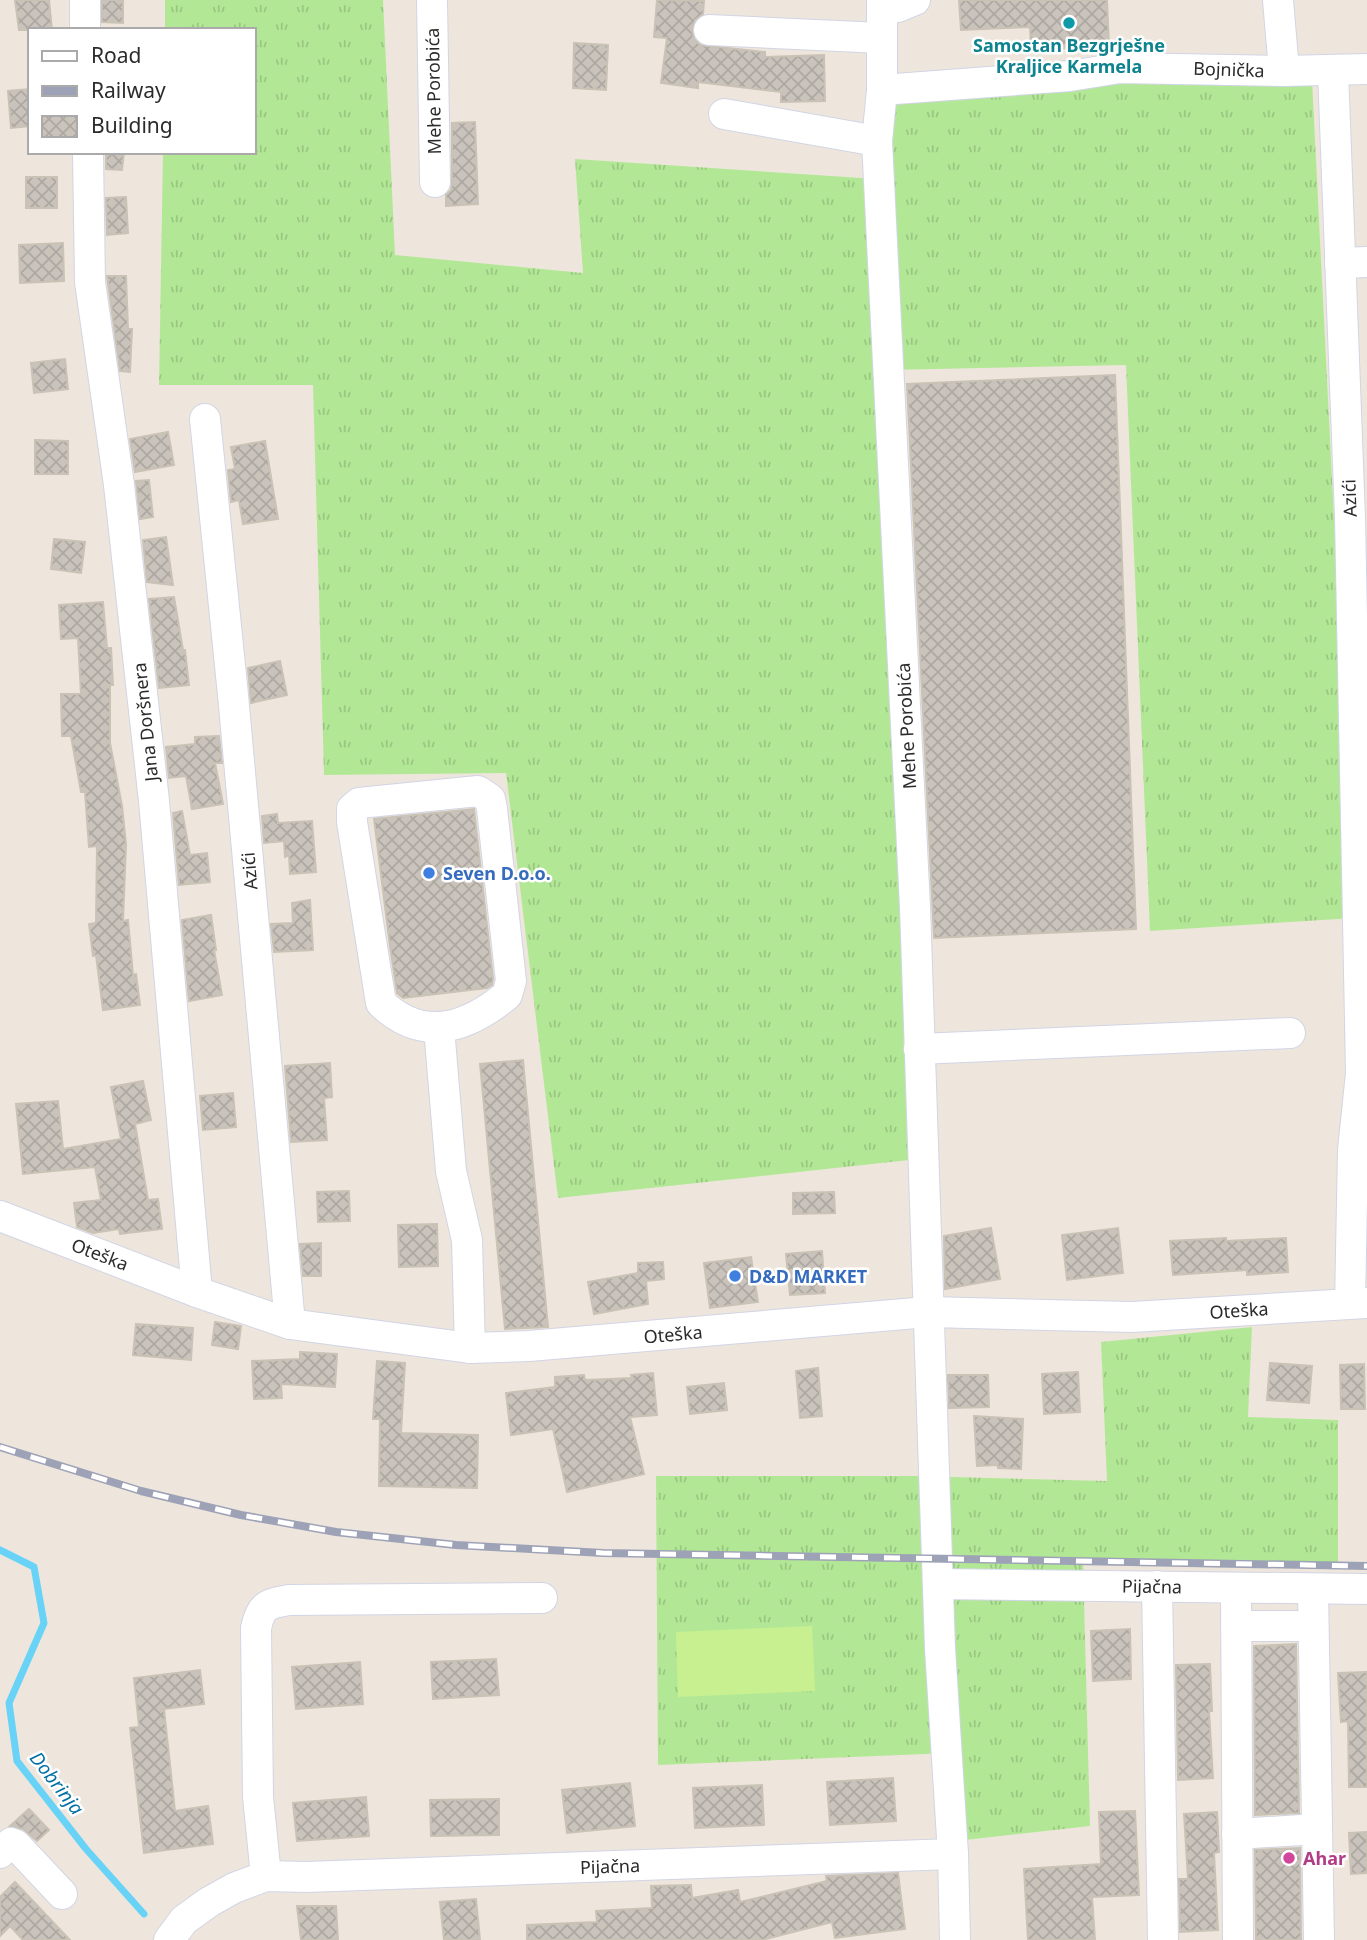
<svg xmlns="http://www.w3.org/2000/svg" width="1367" height="1940" viewBox="0 0 1367 1940" font-family="'Noto Sans',sans-serif">
<style>
.grass{fill:url(#grass-tufts)}
.pitch{fill:#c9f090}
.lines{fill:none;stroke-linecap:round;stroke-linejoin:round}
.stream{stroke:#68d3f7;stroke-width:7}
.building{fill:url(#building-cross-hatch);stroke:#c9c2b5;stroke-width:2}
.minor-casing{stroke:#d1d5e5;stroke-width:32}
.minor{stroke:#fff;stroke-width:30}
.rail-casing{stroke:#9ea2b7;stroke-width:8}
.rail{stroke:#fff;stroke-width:5;stroke-dasharray:16;stroke-linecap:butt}
.culture-dot{fill:#0f9aa8;stroke:#fff;stroke-width:2.5}
.shop-dot{fill:#3f7fe0;stroke:#fff;stroke-width:2.5}
.hotel-dot{fill:#d1479c;stroke:#fff;stroke-width:2.5}
.labels{text-anchor:middle;dominant-baseline:central;stroke-width:5;stroke-linejoin:round;paint-order:stroke}
.culture-label{font-size:18px;font-weight:bold;fill:#0d838f;stroke:#fff}
.street-label{font-size:18px;fill:#2b2b2b;stroke:#fff}
.shop-label{font-size:18px;font-weight:bold;fill:#366cbe;stroke:#fff;text-anchor:start}
.hotel-label{font-size:18px;font-weight:bold;fill:#b23c85;stroke:#fff;text-anchor:start}
.water-label{font-size:19px;font-style:italic;fill:#0471a6;stroke:#fff}
</style>
<defs>
<pattern id="grass-tufts" width="24" height="20" patternUnits="userSpaceOnUse" patternTransform="scale(1.75)"><rect width="24" height="20" fill="#b2e895"/><path d="M3 7l-1-3M5 7V3M7 7l1-3M15 17l-1-3M17 17v-4M19 17l1-3" fill="none" stroke="#99c781"/></pattern>
<pattern id="building-cross-hatch" width="8" height="8" patternUnits="userSpaceOnUse" patternTransform="scale(1.75)"><rect width="8" height="8" fill="#c9c3bc"/><path d="M0 0l8 8M0 8l8-8" fill="none" stroke="#ada8a2"/></pattern>
</defs>
<rect width="100%" height="100%" fill="#eee6dc"/>
<g class="grass">
<polygon points="165,0 383,0 395,255 583,273 575,159 877,179 880,83 1311,60 1354,918 1150,931 1126,365 888,370 909,1160 558,1198 506,773 324,775 313,385 159,385 163,152 254,152 254,30 165,30"/>
<polygon points="1252,1327 1248,1417 1338,1420 1338,1566 1083,1562 1090,1826 947,1842 949,1753 658,1765 656,1476 915,1476 1107,1481 1101,1342"/>
</g>
<polygon class="pitch" points="812,1626 815,1691 678,1697 676,1632"/>
<g class="lines">
<polyline class="stream" points="0,1550 34,1567 44,1623 9,1703 17,1761 86,1849 144,1914"/>
</g>
<g class="building">
<polygon points="15,0 49,0 52,30 19,30"/>
<polygon points="102,0 123,0 123,23 102,22"/>
<polygon points="657,0 704,1 703,14 695,20 692,29 694,39 700,45 765,52 765,57 824,55 825,101 781,102 781,92 698,82 698,88 661,83 667,38 654,37"/>
<polygon points="959,0 1107,0 1109,46 1031,50 1030,27 961,30"/>
<polygon points="574,43 608,45 606,90 573,88"/>
<polygon points="30,89 30,126 11,128 8,91"/>
<polygon points="475,122 478,204 446,206 446,195 451,190 452,182 452,123"/>
<polygon points="106,152 124,152 122,170 106,169"/>
<rect x="26" y="177" width="31" height="31"/>
<polygon points="126,197 128,233 107,235 106,198"/>
<polygon points="63,243 64,281 20,283 19,245"/>
<polygon points="107,276 126,276 128,329 132,329 130,372 120,371"/>
<polygon points="65,359 68,389 34,393 31,363"/>
<polygon points="1115,375 1136,929 934,938 907,384"/>
<polygon points="168,432 174,465 135,472 130,439"/>
<polygon points="35,440 68,441 68,474 35,474"/>
<polygon points="265,441 278,519 243,524 239,500 231,502 228,470 235,469 231,447"/>
<polygon points="149,480 153,517 140,519 136,481"/>
<polygon points="166,537 173,585 147,582 143,540"/>
<polygon points="54,539 85,542 81,573 51,569"/>
<polygon points="174,597 183,650 185,650 189,685 159,688 149,599"/>
<polygon points="103,602 107,648 111,648 113,685 110,685 110,743 122,806 126,844 123,921 128,920 133,975 136,974 140,1005 103,1010 96,955 93,956 89,924 96,923 97,846 89,847 85,792 81,792 71,736 62,736 61,694 81,694 78,638 61,639 59,605"/>
<polygon points="280,661 287,695 251,703 248,668"/>
<polygon points="219,736 222,763 215,763 223,804 192,809 186,776 169,778 166,747 195,744 195,737"/>
<polygon points="474,809 493,979 492,985 487,988 403,998 397,993 390,946 374,819"/>
<polygon points="182,811 190,855 207,853 210,882 179,885 173,813"/>
<polygon points="277,814 278,823 312,821 316,872 290,874 289,855 285,857 284,841 264,843 262,816"/>
<polygon points="310,900 313,950 274,952 271,924 293,923 292,903"/>
<polygon points="211,915 216,950 214,950 222,995 189,1001 182,920"/>
<polygon points="523,1060 548,1327 505,1329 480,1064"/>
<polygon points="330,1063 332,1097 324,1098 327,1140 291,1142 285,1066"/>
<polygon points="143,1081 151,1120 135,1124 148,1200 158,1199 162,1229 120,1234 119,1229 93,1233 77,1227 74,1203 101,1200 95,1167 23,1174 16,1104 58,1101 63,1149 121,1139 111,1087"/>
<polygon points="233,1093 236,1127 203,1130 200,1096"/>
<polygon points="349,1191 350,1221 318,1222 317,1192"/>
<polygon points="834,1192 835,1213 793,1214 793,1193"/>
<polygon points="437,1224 438,1266 399,1267 398,1225"/>
<polygon points="991,1228 1000,1279 945,1289 944,1236"/>
<polygon points="1118,1228 1123,1273 1067,1280 1062,1235"/>
<polygon points="1226,1238 1226,1241 1286,1238 1288,1272 1247,1275 1247,1270 1173,1275 1170,1241"/>
<polygon points="321,1243 321,1276 303,1276 300,1244"/>
<polygon points="822,1251 825,1293 790,1295 786,1254"/>
<polygon points="751,1257 758,1302 710,1308 704,1263"/>
<polygon points="663,1262 664,1279 646,1281 648,1304 594,1314 588,1282 638,1273 638,1263"/>
<polygon points="215,1322 241,1326 238,1349 212,1345"/>
<polygon points="136,1324 193,1328 191,1360 133,1355"/>
<polygon points="300,1352 337,1354 335,1387 281,1384 282,1398 254,1399 252,1361 300,1359"/>
<polygon points="377,1361 405,1363 401,1433 478,1435 477,1488 379,1486 380,1419 373,1419"/>
<polygon points="1270,1363 1312,1366 1309,1403 1267,1400"/>
<polygon points="1364,1364 1365,1409 1341,1409 1340,1365"/>
<polygon points="818,1368 822,1416 800,1418 796,1371"/>
<polygon points="1078,1372 1080,1412 1044,1414 1042,1374"/>
<polygon points="653,1373 657,1415 630,1417 644,1474 567,1492 553,1429 511,1435 506,1393 555,1387 555,1377 584,1375 585,1380 632,1378 631,1375"/>
<polygon points="948,1375 988,1375 989,1407 949,1408"/>
<polygon points="724,1383 727,1410 690,1414 687,1387"/>
<polygon points="974,1416 1023,1419 1021,1469 998,1468 998,1465 977,1466"/>
<polygon points="1130,1629 1131,1679 1093,1681 1091,1631"/>
<polygon points="1296,1644 1299,1813 1255,1815 1254,1646"/>
<polygon points="496,1659 499,1695 433,1699 431,1662"/>
<polygon points="360,1662 363,1704 296,1709 292,1667"/>
<polygon points="1210,1664 1212,1711 1209,1711 1213,1778 1178,1780 1176,1665"/>
<polygon points="200,1670 204,1704 164,1709 175,1811 208,1806 213,1844 144,1853 130,1728 139,1727 134,1678"/>
<polygon points="1367,1672 1367,1787 1349,1787 1348,1721 1341,1722 1338,1673"/>
<polygon points="893,1778 896,1821 830,1825 827,1782"/>
<polygon points="630,1783 635,1826 567,1833 562,1790"/>
<polygon points="762,1785 764,1825 695,1828 693,1788"/>
<polygon points="366,1797 369,1836 297,1841 293,1803"/>
<polygon points="499,1799 499,1835 431,1836 430,1800"/>
<polygon points="29,1809 49,1830 37,1841 23,1829 10,1826"/>
<polygon points="1135,1811 1139,1895 1092,1897 1095,1940 1028,1940 1024,1869 1101,1864 1099,1812"/>
<polygon points="1217,1812 1219,1852 1214,1853 1218,1930 1180,1932 1179,1879 1188,1879 1184,1814"/>
<polygon points="1367,1832 1367,1873 1351,1874 1349,1833"/>
<polygon points="1300,1848 1301,1940 1256,1940 1255,1850"/>
<polygon points="898,1873 905,1929 835,1938 832,1922 762,1940 527,1940 527,1925 597,1922 596,1911 652,1908 651,1886 691,1885 692,1898 738,1890 740,1902 827,1881 826,1876"/>
<polygon points="15,1882 51,1920 70,1940 23,1940 10,1926 0,1936 0,1897"/>
<polygon points="476,1899 480,1940 444,1940 440,1902"/>
<polygon points="297,1906 336,1906 338,1940 301,1940"/>
</g>
<g class="lines">
<defs>
<g id="minor">
<polyline points="85,0 85,30"/>
<polyline points="432,0 435,182"/>
<polyline points="882,0 882,90 877,141 915,907 940,1648 953,1854 955,1940"/>
<polyline points="1278,0 1284,71"/>
<polyline points="882,8 898,7 915,0"/>
<polyline points="709,30 882,38"/>
<polyline points="1333,71 1350,517 1361,1073 1353,1150 1350,1303"/>
<polyline points="882,90 1070,76 1120,68 1284,71 1367,69"/>
<polyline points="724,114 877,141"/>
<polyline points="88,152 90,282 119,485 154,801 197,1292"/>
<polyline points="1340,263 1367,262"/>
<polyline points="205,419 233,695 290,1324"/>
<path d="M478 791 490 799 492 809 511 981 507 995C467 1028 423 1043 381 1003L352 822V809L359 803Z"/>
<polyline points="439,1028 451,1171 467,1240 470,1348"/>
<polyline points="919,1049 1290,1033"/>
<polyline points="0,1216 197,1292 290,1324 470,1348 529,1346 928,1312 1132,1317 1367,1303"/>
<polyline points="938,1584 1367,1589"/>
<polyline points="1157,1586 1163,1940"/>
<polyline points="1236,1588 1238,1940"/>
<polyline points="1313,1589 1319,1940"/>
<polyline points="1236,1626 1313,1626"/>
<polyline points="1237,1834 1317,1829"/>
<polyline points="0,1853 11,1843 16,1845 62,1894"/>
<path d="M266 1876 258 1797 256 1628C261 1605 267 1604 289 1600L542 1598"/>
<polyline points="169,1940 184,1920 209,1902 234,1888 266,1876 306,1877 953,1854"/>
</g>
</defs>
<use href="#minor" class="minor-casing"/>
<use href="#minor" class="minor"/>
<defs>
<polyline id="rail" points="0,1447 141,1491 241,1515 336,1532 456,1545 603,1553 1367,1566"/>
</defs>
<use href="#rail" class="rail-casing"/>
<use href="#rail" class="rail"/>
</g>
<circle class="culture-dot" cx="1069" cy="23" r="7"/>
<g class="shop-dot">
<circle cx="429" cy="873" r="7"/>
<circle cx="735" cy="1276" r="7"/>
</g>
<circle class="hotel-dot" cx="1289" cy="1858" r="7"/>
<g class="labels">
<g class="culture-label">
<text x="1069" y="45">Samostan Bezgrješne<tspan x="1069" dy="21">Kraljice Karmela</tspan></text>
</g>
<g class="street-label">
<text transform="translate(1229 69) rotate(2)">Bojnička</text>
<text transform="translate(433 91) rotate(-91)">Mehe Porobića</text>
<text transform="translate(1349 498) rotate(-92)">Azići</text>
<text transform="translate(145 722) rotate(-96)">Jana Doršnera</text>
<text transform="translate(906 726) rotate(-93)">Mehe Porobića</text>
<text transform="translate(249 871) rotate(-95)">Azići</text>
<text transform="translate(100 1254) rotate(21)">Oteška</text>
<text transform="translate(1239 1310) rotate(-4)">Oteška</text>
<text transform="translate(673 1334) rotate(-5)">Oteška</text>
<text transform="translate(1152 1586) rotate(1)">Pijačna</text>
<text transform="translate(610 1866) rotate(-2)">Pijačna</text>
</g>
<g class="shop-label">
<text x="443" y="873">Seven D.o.o.</text>
<text x="749" y="1276">D&amp;D MARKET</text>
</g>
<g class="hotel-label">
<text x="1303" y="1858">Ahar</text>
</g>
<g class="water-label">
<text transform="translate(57 1783) rotate(52)">Dobrinja</text>
</g>
</g>
<rect x="28" y="28" width="228" height="126" fill="#ffffff" stroke="#aaaaaa" stroke-width="2"/>
<rect x="42" y="51" width="35" height="10" fill="#ffffff" stroke="#aaaaaa" stroke-width="2"/>
<text x="91" y="63" font-size="21" fill="#2b2b2b">Road</text>
<rect x="42" y="86" width="35" height="10" fill="#9ea2b7" stroke="#aaaaaa" stroke-width="2"/>
<text x="91" y="98" font-size="21" fill="#2b2b2b">Railway</text>
<rect x="42" y="116" width="35" height="21" fill="url(#building-cross-hatch)" stroke="#aaaaaa" stroke-width="2"/>
<text x="91" y="133" font-size="21" fill="#2b2b2b">Building</text>
</svg>
